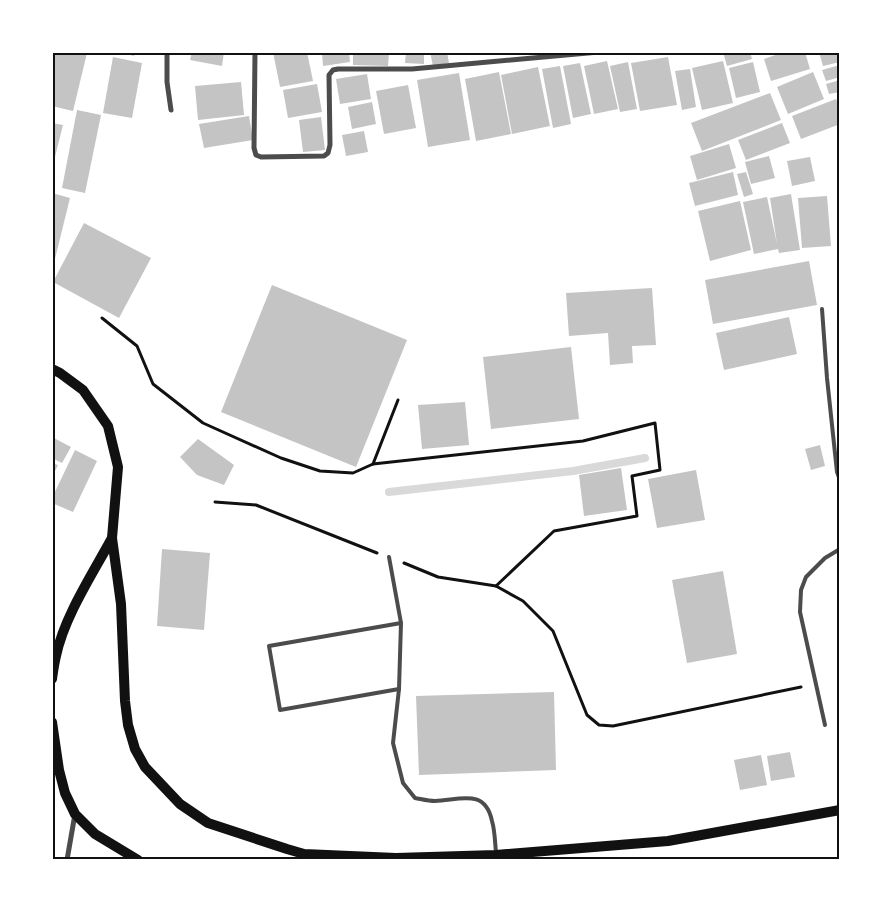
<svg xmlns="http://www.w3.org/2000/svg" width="892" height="912" viewBox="0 0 892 912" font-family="'Asap Condensed',sans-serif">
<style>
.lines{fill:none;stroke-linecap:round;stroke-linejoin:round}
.stream{stroke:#d9d9d9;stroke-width:8}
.building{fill:#c4c4c4}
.path{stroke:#111;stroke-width:3}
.service{stroke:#4c4c4c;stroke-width:4}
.minor{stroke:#4c4c4c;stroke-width:5}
.secondary{stroke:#111;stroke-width:10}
.neatline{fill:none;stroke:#111;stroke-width:2}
</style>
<rect width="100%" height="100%" fill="#fff"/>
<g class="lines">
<polyline class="stream" points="389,492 573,471 645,458"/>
</g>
<g class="building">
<polygon points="52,52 87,53 73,111 52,106"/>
<polygon points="120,52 135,52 134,56"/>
<polygon points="192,52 224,52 222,66 190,60"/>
<polygon points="273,52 307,52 313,81 280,87"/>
<polygon points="322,52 349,52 350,62 323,66"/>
<polygon points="353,52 389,52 388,66 353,65"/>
<polygon points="406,52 424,52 424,64 405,63"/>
<polygon points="430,52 447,52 449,63 433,66"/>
<polygon points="723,52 750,52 752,59 727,66"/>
<polygon points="784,52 805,52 810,69 771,81 764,59"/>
<polygon points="819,52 840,52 840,62 823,66"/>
<polygon points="113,57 142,63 132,118 103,113"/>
<polygon points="668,57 677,105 640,111 631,63"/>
<polygon points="607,61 618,109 594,114 584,66"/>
<polygon points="723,61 733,103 702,110 692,68"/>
<polygon points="628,62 637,109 620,112 610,66"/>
<polygon points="753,62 760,92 736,98 729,68"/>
<polygon points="580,63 591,114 573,118 563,66"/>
<polygon points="840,65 840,77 826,81 822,70"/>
<polygon points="560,66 571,124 553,128 542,69"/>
<polygon points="538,67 550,126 512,134 501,75"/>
<polygon points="690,69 696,107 682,110 675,71"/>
<polygon points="499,72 511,134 476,141 465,79"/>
<polygon points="813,72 824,99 788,114 777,87"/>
<polygon points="459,73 470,140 428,147 417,80"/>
<polygon points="367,74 371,99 340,104 336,79"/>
<polygon points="840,80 840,92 829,94 826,84"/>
<polygon points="241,82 244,115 198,120 195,86"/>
<polygon points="317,84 322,112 288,118 283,90"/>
<polygon points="408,85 416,128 384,134 376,91"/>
<polygon points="770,93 781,120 702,151 691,123"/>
<polygon points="836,99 840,108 840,124 801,139 792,116"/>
<polygon points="372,102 376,124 352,129 348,107"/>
<polygon points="77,110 101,115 85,193 62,188"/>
<polygon points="249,116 253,140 204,148 199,124"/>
<polygon points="321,117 325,150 303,152 299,120"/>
<polygon points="52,123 63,125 55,157 52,157"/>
<polygon points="782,123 790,143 746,160 738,140"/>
<polygon points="364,131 368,152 346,156 342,135"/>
<polygon points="729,144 736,168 697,180 690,156"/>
<polygon points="769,156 775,178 751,184 745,162"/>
<polygon points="810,157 815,181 792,186 787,161"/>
<polygon points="733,172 738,195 695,206 689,183"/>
<polygon points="746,172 753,194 744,197 737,174"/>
<polygon points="52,193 70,198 53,267 52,267"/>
<polygon points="791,194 800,250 779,253 778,249 754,254 743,202 767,197 777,244 770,198"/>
<polygon points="827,196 831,246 802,248 798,198"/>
<polygon points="740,201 751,250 710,261 698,211"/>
<polygon points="84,223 151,258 119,318 53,282"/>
<polygon points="809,261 817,305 713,324 705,280"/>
<polygon points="272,285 407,340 356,467 221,412"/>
<polygon points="652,288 656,345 632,346 633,363 610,365 608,333 569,336 566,293"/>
<polygon points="789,317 797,354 724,370 716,333"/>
<polygon points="571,347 579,419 491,429 483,357"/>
<polygon points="465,402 469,445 422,449 418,405"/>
<polygon points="52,437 71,447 62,463 52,458"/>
<polygon points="198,439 234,465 224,485 197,475 180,457"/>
<polygon points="820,445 825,466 811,470 805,449"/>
<polygon points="75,450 97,461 73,512 52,503 52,498"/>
<polygon points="52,463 58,465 52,477"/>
<polygon points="621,468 627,510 584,516 579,475"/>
<polygon points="696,470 705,520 657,528 648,479"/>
<polygon points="162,549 210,553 204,630 157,626"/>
<polygon points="723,571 737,654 687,663 672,580"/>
<polygon points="554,692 556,770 419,775 416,696"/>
<polygon points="790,752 795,777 771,781 767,756"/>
<polygon points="761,755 767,785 740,790 734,760"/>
</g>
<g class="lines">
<g class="path">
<polyline points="102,318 137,346 153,384 203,423 281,458 320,471 353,473 373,464 583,441 655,423 660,470 632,476 637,516 554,531 496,586"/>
<polyline points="373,464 398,400"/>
<polyline points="215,502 256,505 377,553"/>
<polyline points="404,563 438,577 496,586 523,601 553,631 587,715 599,725 613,726 801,687"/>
</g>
<g class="service">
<polyline points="822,309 827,378 837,472 840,480"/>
<path d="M389 557 401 623 399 689 393 743 403 783 415 798C421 799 428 801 435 801 460 800 485 788 492 821 495 831 495 843 496 853"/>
<polyline points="399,689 280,710 269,646 401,623"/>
<polyline points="825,725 800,612 801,590 806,577 825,558 840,549"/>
</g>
<g class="minor">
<polyline points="167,52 167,82 171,110"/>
<polyline points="255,52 254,148 256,155 261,157 324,156 328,153 330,145 329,75 333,70 338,69 412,69 599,52"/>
<polyline points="67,860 75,814"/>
</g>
<g class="secondary">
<polyline points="52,369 60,373 83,390 108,426 118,467 112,538 121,604 125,701 128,725 135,749 145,767 180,804 208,823 287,849 304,854 396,858 496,855 668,841 840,810"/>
<path d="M52 679C53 672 54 664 56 656 64 617 93 573 112 538"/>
<polyline points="52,722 59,770 65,793 75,814 95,834 138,860"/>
</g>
</g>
<rect width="892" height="912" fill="none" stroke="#ffffff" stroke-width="108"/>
<rect x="54" y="54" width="784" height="804" class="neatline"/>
</svg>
